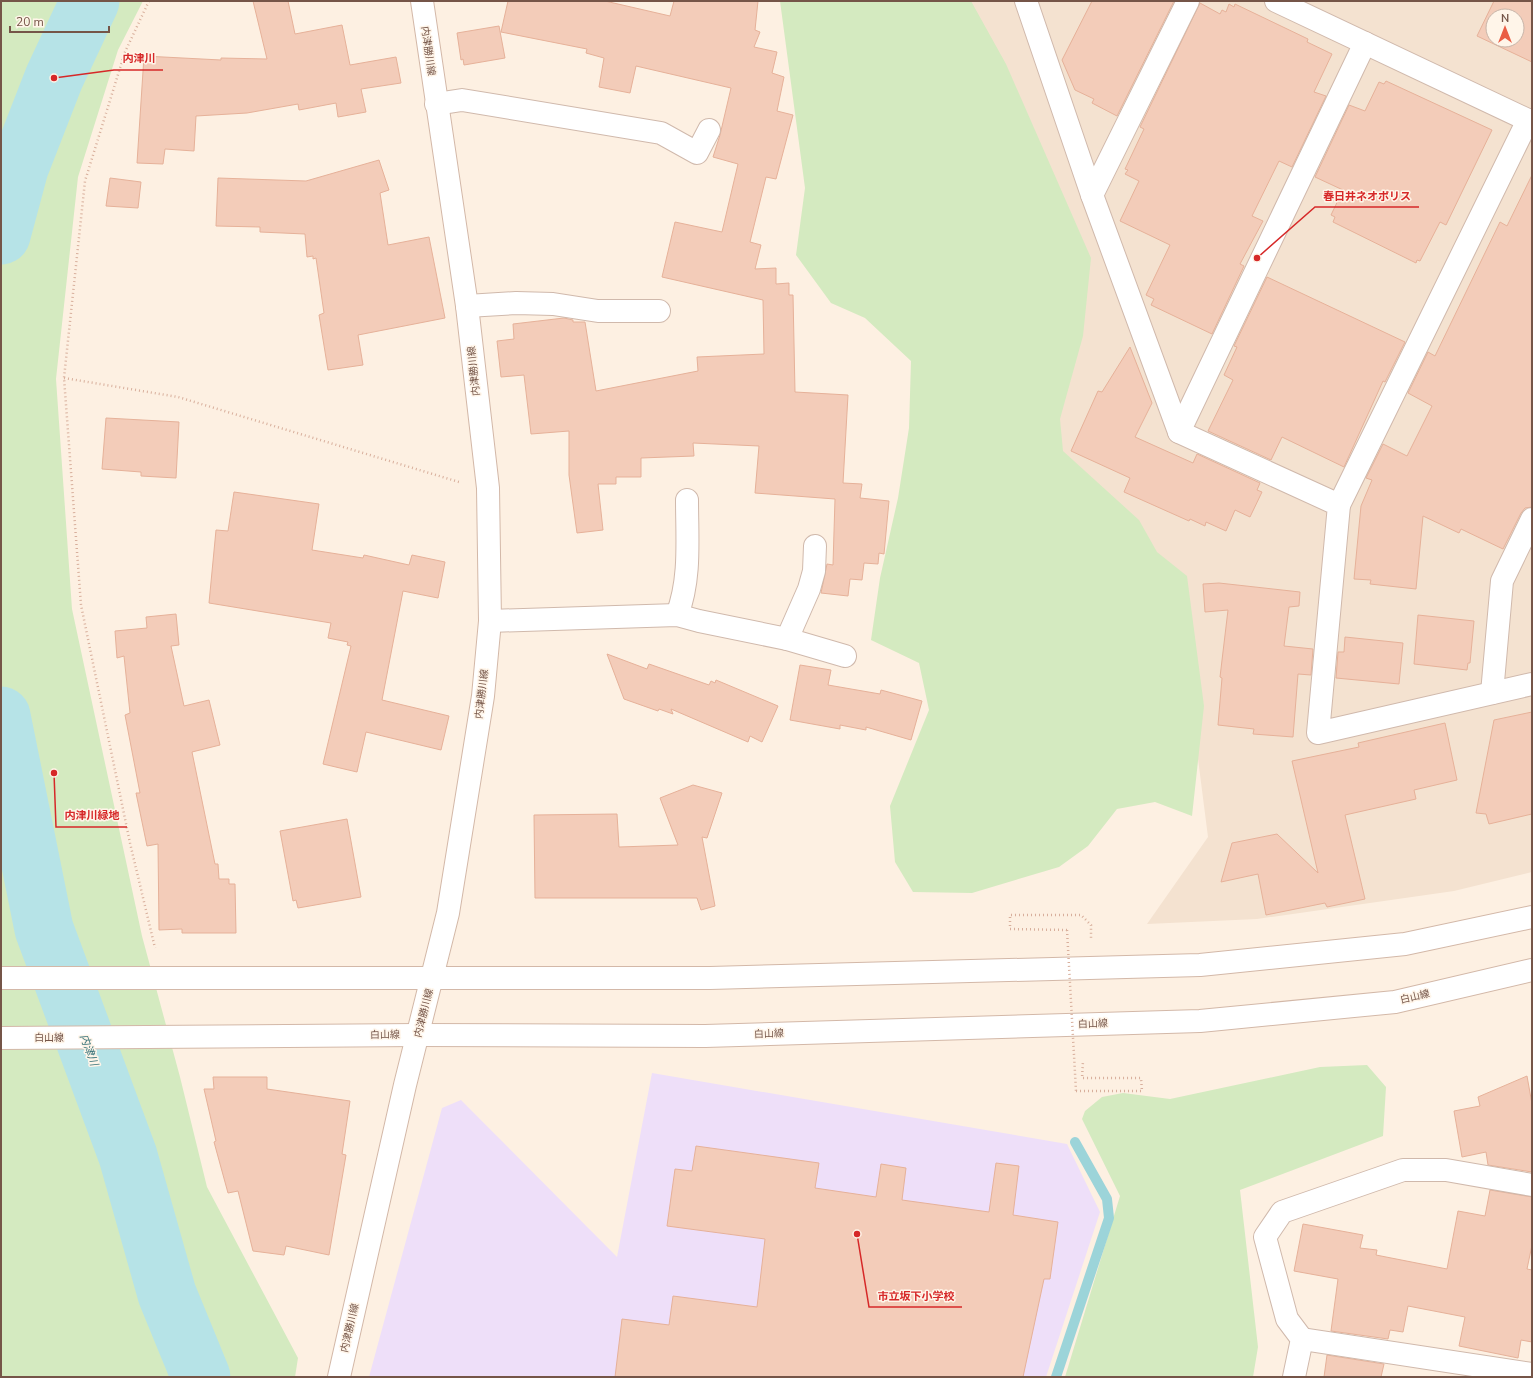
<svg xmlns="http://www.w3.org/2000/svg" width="1533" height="1378" viewBox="0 0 1533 1378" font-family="'Nunito Sans','Noto Sans JP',sans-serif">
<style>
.residential{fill:#f4e2d0;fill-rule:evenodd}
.education{fill:#eedff9}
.green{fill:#d4eac0}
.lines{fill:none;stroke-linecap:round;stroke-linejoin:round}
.stream{stroke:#9cd4d9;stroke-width:10}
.river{stroke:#b6e3e7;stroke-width:59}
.building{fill:#f3ccb9;stroke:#e6b199;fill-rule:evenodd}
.street-casing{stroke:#d0b9ac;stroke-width:24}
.secondary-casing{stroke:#d3b8a8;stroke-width:24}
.path{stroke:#d8af9c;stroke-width:2.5;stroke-dasharray:1 3;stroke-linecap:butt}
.street{stroke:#fff;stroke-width:22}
.secondary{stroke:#fff;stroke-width:22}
.path-bridge{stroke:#d8af9c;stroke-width:2.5;stroke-dasharray:1 3;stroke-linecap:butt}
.labels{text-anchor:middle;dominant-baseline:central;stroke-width:3;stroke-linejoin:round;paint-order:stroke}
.street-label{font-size:10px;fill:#755548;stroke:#fff5e9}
.water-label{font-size:11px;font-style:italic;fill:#3b757b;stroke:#fff5e9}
.leader{fill:none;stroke:#d62828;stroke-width:1.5}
.callout-dot{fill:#d62828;stroke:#fff5e9;stroke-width:1.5}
.callout-label{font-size:11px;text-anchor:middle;font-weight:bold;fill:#d62828;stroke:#fff5e9;stroke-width:3;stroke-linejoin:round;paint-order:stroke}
</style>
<rect width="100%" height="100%" fill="#fdf0e2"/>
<path class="residential" d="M888 1H1532V872L1454 891 1257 919 1147 924 1208 837 1176 587 1062 475ZM1493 16H1517V40H1493Z"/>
<polygon class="education" points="652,1073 1067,1144 1100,1212 1046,1377 369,1377 442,1108 461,1100 617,1257"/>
<g class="green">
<polygon points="1,1 143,1 118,50 78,177 56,379 72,609 142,936 180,1077 207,1187 298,1358 295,1377 1,1377"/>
<polygon points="780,1 971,1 1006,64 1091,258 1083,336 1060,419 1063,451 1139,520 1157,552 1187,576 1204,706 1192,816 1155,802 1117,809 1088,846 1059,867 972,893 913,892 895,862 890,806 929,710 919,663 871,640 880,578 898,498 909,428 911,361 865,318 831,303 796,255 805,188"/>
<polygon points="1367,1065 1386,1087 1383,1136 1240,1190 1258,1347 1253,1377 1065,1377 1120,1196 1082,1119 1085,1111 1102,1097 1123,1093 1170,1099 1320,1067"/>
</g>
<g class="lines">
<polyline class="stream" points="1056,1377 1109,1218 1107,1199 1075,1142"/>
<g class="river">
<polyline points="1,235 19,168 54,78 90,1"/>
<polyline points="1,716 44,929 128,1156 167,1294 201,1377"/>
</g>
</g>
<g class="building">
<polygon points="253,1 288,1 295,34 342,25 350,65 396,57 401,83 361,89 366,112 338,117 336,103 299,110 298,104 247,113 196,116 194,151 165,149 163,164 137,163 144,56 221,60 221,58 267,59"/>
<polygon points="508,1 605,1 670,16 674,1 758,1 755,30 760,32 754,47 777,52 772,73 784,77 777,111 793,115 776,179 766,177 750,242 761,245 755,269 776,268 776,284 789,283 789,295 793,295 795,392 848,395 843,483 862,484 860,498 889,501 884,554 879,553 878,564 864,563 862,580 850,579 848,596 821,593 827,564 833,565 835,499 755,493 759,446 693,443 694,456 641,458 641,477 616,477 616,484 598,484 603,530 577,533 569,475 569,431 531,434 524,375 501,377 497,341 514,339 513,324 564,318 573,320 573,322 585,322 596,391 698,371 697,357 764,354 763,300 662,277 675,222 722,232 738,164 713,157 720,135 731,88 636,66 630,93 599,87 604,58 586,53 587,49 501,32"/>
<polygon points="1092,1 1174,1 1117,116 1092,103 1094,99 1075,90 1062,60"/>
<path d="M1494 1H1532V62L1477 36ZM1493 16H1517V40H1493Z"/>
<polygon points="1200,3 1220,14 1222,10 1226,12 1229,4 1234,7 1235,4 1308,39 1307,42 1332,54 1314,92 1326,96 1292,167 1279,161 1252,216 1263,221 1240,264 1244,266 1212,334 1151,305 1154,299 1146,295 1170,245 1120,221 1139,181 1125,174 1128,170 1125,169 1144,129 1140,127"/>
<polygon points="499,26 505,58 464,65 463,59 461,60 457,33"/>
<polygon points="1386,81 1492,130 1446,225 1440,222 1420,261 1417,260 1416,263 1333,222 1335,217 1331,215 1343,190 1315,177 1349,105 1365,111 1379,82 1384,84"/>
<polygon points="379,160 389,190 380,193 388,245 429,237 445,318 358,335 363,365 328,370 319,315 324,313 316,258 313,259 313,256 307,257 305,234 260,232 260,227 216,226 218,178 306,181"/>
<polygon points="1532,175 1532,507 1525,508 1521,513 1503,549 1461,529 1459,533 1423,516 1416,589 1370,584 1371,580 1354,579 1361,506 1372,480 1366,478 1383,444 1407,456 1432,406 1408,393 1428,352 1435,356 1500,222 1507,226"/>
<polygon points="110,178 141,182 138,208 106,206"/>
<polygon points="1267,277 1405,342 1385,382 1383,381 1344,467 1282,437 1271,460 1208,431 1233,380 1224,375 1237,347 1234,346"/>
<polygon points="1130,347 1152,403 1135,437 1193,463 1197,454 1260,483 1257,490 1262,492 1250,517 1235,510 1226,531 1206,522 1205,526 1190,519 1189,521 1124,492 1130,478 1071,451 1098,391 1102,392"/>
<polygon points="106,418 179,422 176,478 141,476 141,472 102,469"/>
<polygon points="234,492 319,504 312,550 363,558 364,555 409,565 412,555 445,562 438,598 403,591 382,700 449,716 441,750 366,732 357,772 323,764 351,646 347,645 348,642 328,638 331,623 209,603 216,530 228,531"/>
<polygon points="1219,583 1300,592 1299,606 1289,607 1284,646 1313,649 1311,675 1298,674 1293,737 1253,734 1254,729 1218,725 1222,678 1220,677 1228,610 1205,612 1203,584"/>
<polygon points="176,614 179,645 171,646 184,706 209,700 220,745 192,752 215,864 218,864 219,879 229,879 229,884 235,884 236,933 182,933 182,929 159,930 158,844 147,846 136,793 140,793 125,715 130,713 124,656 117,658 115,631 147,628 146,617"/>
<polygon points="1418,615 1474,621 1470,663 1468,663 1467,670 1414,664"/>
<polygon points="1345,637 1403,643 1399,684 1336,678 1338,652 1344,652"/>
<polygon points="607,654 647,669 649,664 709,685 711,681 715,683 716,680 778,706 762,742 750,736 748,742 671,709 673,714 659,709 658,711 624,699"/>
<polygon points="800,665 831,670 828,685 880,694 881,690 922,701 911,740 866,727 866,730 840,725 840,729 790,720"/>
<polygon points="1532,712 1532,814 1489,824 1486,814 1476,813 1494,720"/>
<polygon points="1445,723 1457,780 1414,790 1416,799 1345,815 1365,899 1327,907 1325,903 1266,915 1258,874 1221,882 1232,843 1277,834 1318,873 1292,761 1359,747 1358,743"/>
<polygon points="693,785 722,793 707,838 702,837 715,906 701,910 697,898 535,898 534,815 617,814 619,847 678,845 660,798"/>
<polygon points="347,819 361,897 298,908 296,900 293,901 280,831"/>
<polygon points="1527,1076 1532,1104 1532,1172 1488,1165 1486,1152 1462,1157 1454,1111 1480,1106 1478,1097"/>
<polygon points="213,1077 267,1077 267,1089 350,1101 342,1154 346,1155 329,1255 286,1246 284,1255 253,1251 238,1191 228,1193 214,1142 216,1141 204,1089 214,1089"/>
<polygon points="696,1146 819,1163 815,1188 876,1197 881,1164 906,1168 902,1200 989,1212 996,1163 1019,1166 1013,1215 1058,1222 1050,1279 1044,1279 1023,1377 615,1377 622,1319 669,1325 673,1296 757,1307 765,1239 667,1226 675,1169 692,1171"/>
<polygon points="1490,1190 1532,1197 1532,1245 1527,1269 1532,1270 1532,1342 1521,1340 1518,1358 1459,1346 1465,1317 1408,1306 1403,1332 1390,1330 1388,1339 1331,1331 1338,1279 1294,1271 1303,1224 1363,1235 1360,1248 1377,1250 1376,1255 1447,1269 1458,1211 1485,1216"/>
<polygon points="1327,1355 1384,1364 1381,1377 1324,1377"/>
</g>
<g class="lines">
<defs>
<g id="street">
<polyline points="1026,1 1092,195 1179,432 1339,505 1318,733 1532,684"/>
<polyline points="1276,1 1532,122"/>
<polyline points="436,104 462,100 661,133 697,153 709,130"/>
<polyline points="1092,195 1188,1"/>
<polyline points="467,306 516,303 553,304 598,311 659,311"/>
<polyline points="1179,432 1365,43"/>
<polyline points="1339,505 1528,120"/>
<path d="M677 615C691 579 687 538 687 500"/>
<polyline points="490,621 677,615 699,621 787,639 845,656"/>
<polyline points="787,639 809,589 814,571 815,546"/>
<polyline points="1492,693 1502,581 1532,519"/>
<polyline points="1302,1339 1532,1374"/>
<polyline points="1294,1377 1302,1339 1287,1319 1265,1237 1282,1212 1403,1170 1446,1170 1532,1185"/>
</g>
<g id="secondary">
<polyline points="1,978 710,978 1200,965 1405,944 1532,917"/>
<polyline points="1,1038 418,1035 705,1036 1200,1021 1395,1002 1532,970"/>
<polyline points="339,1377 405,1085 448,913 483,696 490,621 488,488 467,306 422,1"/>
</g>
</defs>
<use href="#street" class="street-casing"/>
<use href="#secondary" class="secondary-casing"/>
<g class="path">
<polyline points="149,1 125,52 85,181 64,378 81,605 130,843 155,948"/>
<polyline points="64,378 178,397 459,482"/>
<polyline points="1067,930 1010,929 1010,915 1081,915 1091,925 1091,939"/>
<polyline points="1076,1091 1142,1091 1141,1078 1082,1078 1083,1061"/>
</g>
<use href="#street" class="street"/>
<use href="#secondary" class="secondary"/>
<polyline class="path-bridge" points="1067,930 1076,1091"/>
</g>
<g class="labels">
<g class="street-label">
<text transform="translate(428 51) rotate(82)">内津勝川線</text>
<text transform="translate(474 371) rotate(-96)">内津勝川線</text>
<text transform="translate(482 694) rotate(-83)">内津勝川線</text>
<text transform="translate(1415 997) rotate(-13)">白山線</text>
<text transform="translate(424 1013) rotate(-76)">内津勝川線</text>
<text transform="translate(1093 1024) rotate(-2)">白山線</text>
<text transform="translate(769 1034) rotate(-2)">白山線</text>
<text transform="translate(385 1035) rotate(-1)">白山線</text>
<text x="49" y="1038">白山線</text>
<text transform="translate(350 1328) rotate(-77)">内津勝川線</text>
</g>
<g class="water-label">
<text transform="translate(89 1050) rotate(70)">内津川</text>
</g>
</g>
<path class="leader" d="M54 78L114 70H163M1257 258L1315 207H1419M54 773L56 827H127M857 1234L869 1307H962"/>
<g class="callout-dot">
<circle cx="54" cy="78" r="4"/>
<circle cx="1257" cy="258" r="4"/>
<circle cx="54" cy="773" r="4"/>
<circle cx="857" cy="1234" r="4"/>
</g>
<g class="callout-label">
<text x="139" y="62">内津川</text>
<text x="1367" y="200">春日井ネオポリス</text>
<text x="92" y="819">内津川緑地</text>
<text x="916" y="1300">市立坂下小学校</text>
</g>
<rect width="1533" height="1378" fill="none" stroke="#755548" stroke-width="4"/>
<g transform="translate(1505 28)"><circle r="19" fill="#fff5e9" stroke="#c8b5a9"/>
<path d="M0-3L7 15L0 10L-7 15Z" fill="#ea5d44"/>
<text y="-6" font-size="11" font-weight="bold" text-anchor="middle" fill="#755548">N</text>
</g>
<path d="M10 26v6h99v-6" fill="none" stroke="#755548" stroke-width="2"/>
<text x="16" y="26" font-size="12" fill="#755548" stroke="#fff5e9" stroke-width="3" paint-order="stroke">20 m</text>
</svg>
